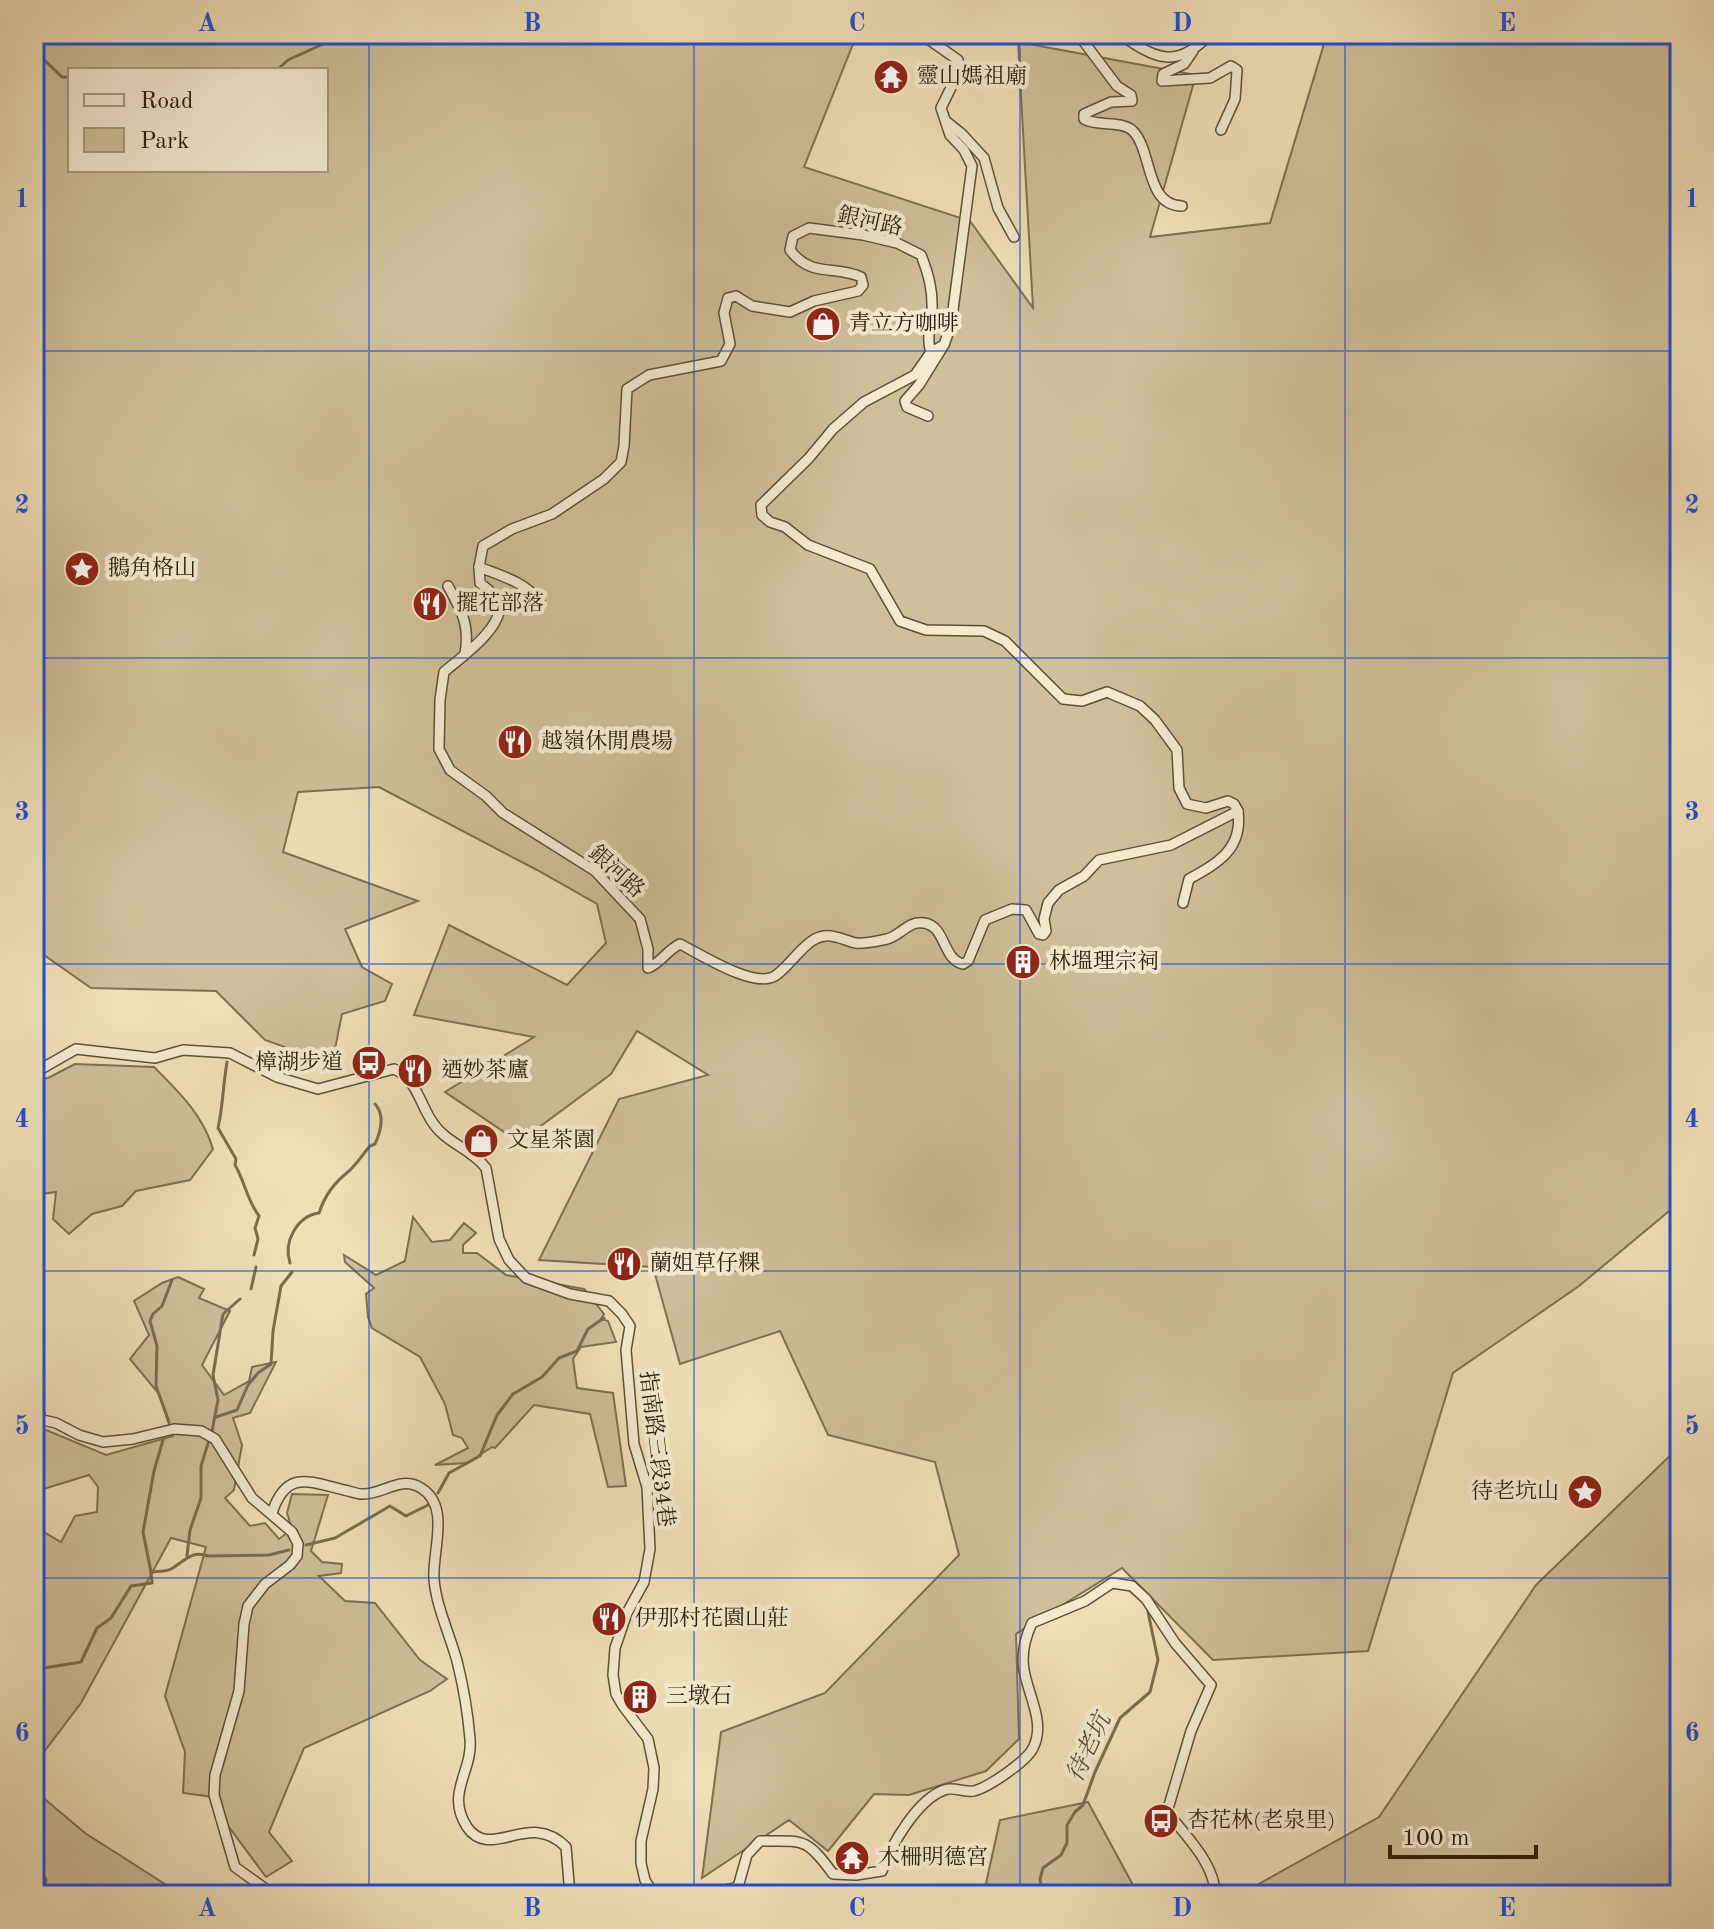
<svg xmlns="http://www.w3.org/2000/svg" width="1714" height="1929" viewBox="0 0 1714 1929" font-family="'Old Standard TT','Noto Serif TC',serif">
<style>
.green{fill:#cfbf9a;stroke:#7e7054;stroke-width:2;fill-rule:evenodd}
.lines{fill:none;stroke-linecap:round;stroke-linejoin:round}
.stream{stroke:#7b6c50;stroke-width:3}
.street-casing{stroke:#5e5038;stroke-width:12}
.street{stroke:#f5ead0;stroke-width:9}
.grid{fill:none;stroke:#1d4ed8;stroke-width:2;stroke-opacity:0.55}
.labels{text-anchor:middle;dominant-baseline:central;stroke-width:8;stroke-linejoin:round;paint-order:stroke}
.poi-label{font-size:22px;fill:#2e200d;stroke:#f5ead0;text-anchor:start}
.street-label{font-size:22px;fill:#2e200d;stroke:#f5ead0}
.water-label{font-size:24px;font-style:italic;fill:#5b4c34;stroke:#f5ead0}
.neatline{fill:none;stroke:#1d4ed8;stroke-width:3}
.grid-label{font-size:26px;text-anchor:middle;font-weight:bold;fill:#1d4ed8}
</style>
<rect width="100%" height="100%" fill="#f0dfb7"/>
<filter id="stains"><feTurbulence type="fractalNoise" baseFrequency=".0025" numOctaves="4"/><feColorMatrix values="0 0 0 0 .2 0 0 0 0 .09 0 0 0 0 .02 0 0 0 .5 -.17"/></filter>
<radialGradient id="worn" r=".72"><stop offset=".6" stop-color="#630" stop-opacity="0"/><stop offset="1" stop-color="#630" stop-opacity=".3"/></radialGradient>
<g class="green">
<path d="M34 34H857L804 167 970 221 1033 308 1018 42 1196 75 1150 237 1270 223 1327 34H1452L1500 39 1508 34H1680V1202L1579 1286 1453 1373 1368 1651 1213 1660 1122 1568 1016 1634 1019 1739 986 1771 909 1795 874 1794 828 1851 789 1820 702 1878 721 1732 825 1693 959 1555 935 1462 828 1435 780 1331 680 1364 653 1267 539 1260 619 1099 708 1075 637 1031 611 1074 519 1142 445 1092 534 1037 414 1015 449 925 567 985 606 943 597 904 537 870 379 787 298 792 283 852 418 901 345 929 362 967 392 984 385 1001 342 1014 332 1064 265 1040 216 991 91 988 34 948ZM70 70H326V170H70Z"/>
<path d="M75 1064 154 1067C179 1092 203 1115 213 1149L190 1180 136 1191 122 1206 92 1214 69 1234 53 1219 56 1192 34 1195V1080L48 1078Z"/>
<polygon points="413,1217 432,1242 450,1240 464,1223 476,1233 463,1245 463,1253 477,1253 506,1275 584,1289 604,1314 601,1319 608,1321 616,1342 581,1347 573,1359 577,1388 613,1393 626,1486 608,1487 590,1414 534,1405 495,1448 492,1447 467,1463 435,1465 468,1448 462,1438 453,1435 445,1404 420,1357 372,1328 368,1317 366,1294 374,1288 345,1262 344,1255 376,1275 405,1261"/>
<polygon points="178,1277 204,1289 199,1298 230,1311 202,1365 224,1395 249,1381 252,1367 276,1362 250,1413 233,1418 242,1445 234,1490 225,1498 250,1526 265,1523 279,1539 292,1529 287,1513 292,1494 328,1495 311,1551 322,1562 342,1564 341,1573 319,1576 345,1601 375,1603 420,1660 447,1679 430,1691 304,1748 269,1832 292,1861 266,1877 226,1823 213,1797 183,1793 185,1752 165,1696 206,1547 171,1538 81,1703 34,1765 34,1512 44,1532 61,1542 75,1516 97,1512 98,1487 89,1475 34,1492 34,1399 45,1413 41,1428 106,1455 173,1436 159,1394 130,1359 149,1335 134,1301 162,1283"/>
<polygon points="1680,1446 1680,1895 1239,1895 1379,1817 1536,1585"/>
<polygon points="34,1790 85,1833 182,1895 34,1895"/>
<polygon points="1088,1802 1133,1885 1211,1895 974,1895 985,1888 1000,1820"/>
</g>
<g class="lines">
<g class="stream">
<polyline points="1140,34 1155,44 1191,44 1200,34"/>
<polyline points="34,44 40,56 62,77 70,77"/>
<polyline points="277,70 288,60 345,34"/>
<path d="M227 1062C223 1085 223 1106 218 1128L236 1159 235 1165C245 1182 247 1200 259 1216L255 1228 258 1239 254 1255"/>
<path d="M290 1263C283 1242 297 1216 319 1213 325 1195 334 1183 349 1171 356 1165 363 1154 370 1146L375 1144C381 1131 385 1115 375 1104"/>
<polyline points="251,1289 256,1267"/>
<polyline points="216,1417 237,1410 248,1385 258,1373 271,1364 273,1331 281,1286 292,1272"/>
<polyline points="169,1422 156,1386 157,1346 150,1321 153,1314 162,1306 172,1280"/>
<polyline points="212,1431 218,1400 213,1375 223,1314 240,1299"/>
<polyline points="438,1493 449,1473 480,1456 497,1415 513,1394 542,1377 559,1358 577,1351 588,1329 604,1318"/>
<polyline points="306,1545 335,1538 390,1506 406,1516 428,1505"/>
<polyline points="187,1556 190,1530 201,1498 201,1466 209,1440"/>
<polyline points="151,1572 143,1532 154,1471 163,1440"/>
<path d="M34 1684 38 1669 81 1662 97 1628 111 1618 131 1586 152 1583 151 1572C158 1571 165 1572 171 1569 185 1561 191 1550 208 1556L269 1555 289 1550"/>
<polyline points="34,1859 46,1880 42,1895"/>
<polyline points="1043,1895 1040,1879 1043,1868 1061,1855 1067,1843 1067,1825 1075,1812 1083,1805 1095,1772 1120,1718 1150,1692 1158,1660 1148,1612"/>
</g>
<defs>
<g id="street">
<path d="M921 34 958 60 960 69 941 108 950 135 964 150 972 166 951 325 944 345 931 352 915 375 864 402 833 429 809 458 761 505 762 515 770 522 785 527 808 545 870 569 900 621 926 630 984 631 1005 641 1063 699 1082 701 1107 692 1140 706 1155 720 1177 750 1179 788 1187 804 1206 808 1228 801 1234 804 1238 811 1171 845 1099 860 1084 876 1059 890 1048 903 1044 919 1046 931 1043 935 1039 934 1026 910 1012 909 985 920 968 961 963 964C942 959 946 926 924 923 909 920 900 936 887 939 877 941 866 944 856 943 842 940 830 931 815 939 800 947 790 966 775 976 754 989 700 954 680 944 667 950 661 963 648 968V949L640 919 595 871 503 813 486 796 450 770 439 749 440 700 444 672C459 659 508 625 498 601 495 594 486 588 480 583L479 567 483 546 512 529 552 514 604 479 621 462 624 446 627 389 649 375 721 361 730 344 724 313 728 298 736 296 752 306 790 312 814 301 858 291 863 285 861 277C834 265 811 278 790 250L793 236 809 228 863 235 897 243 921 255C929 275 933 291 932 313 931 326 926 339 931 352"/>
<path d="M1078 34 1117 86 1131 95 1132 101 1111 102 1084 114V119C1098 127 1122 120 1133 131 1153 152 1145 205 1182 206"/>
<path d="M1120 34C1155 59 1177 70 1210 34"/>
<polyline points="1193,51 1184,64 1163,74 1162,81 1210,78 1231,66 1237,70 1235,99 1221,130"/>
<polyline points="947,122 962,134 984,158 998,208 1014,237"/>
<polyline points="928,416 907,407 905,401 919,385 942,348"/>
<path d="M479 567C502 576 525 582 540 602"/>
<path d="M448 586C462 612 470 625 465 654"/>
<path d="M1183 903 1189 879C1218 863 1243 849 1238 811"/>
<path d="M34 1070 41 1069 76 1049 155 1058 183 1050 230 1053 277 1077 318 1089 394 1069C417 1079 420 1105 433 1123 446 1143 472 1149 486 1168L499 1239 509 1260 526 1278 570 1294 609 1301 622 1314 630 1326 626 1350 634 1444 647 1487 650 1549 644 1582 627 1613 615 1648 613 1675 616 1694 623 1706 648 1739 654 1768 653 1789 641 1841V1863L645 1880 654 1895"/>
<polyline points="34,1418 56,1423 79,1435 103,1442 133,1439 174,1429 201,1431 215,1439 252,1498 292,1532 298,1544 297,1556 290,1565 265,1584 248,1606 244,1624 239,1691 215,1775 214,1795 235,1867 267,1890 269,1895"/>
<path d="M272 1513C286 1470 308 1481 344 1490 350 1491 357 1494 362 1494 383 1495 400 1475 421 1488 451 1506 432 1551 434 1579 436 1606 450 1635 457 1661 463 1685 468 1714 470 1739 473 1772 445 1793 467 1827 491 1862 529 1809 566 1847L570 1895"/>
<path d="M703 1895 738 1887 747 1855 760 1841C804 1841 806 1837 833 1874L856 1875 882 1871C891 1845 917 1800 944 1790 953 1786 965 1793 974 1791 989 1787 1027 1761 1033 1748 1046 1723 1028 1695 1024 1670 1021 1653 1025 1638 1032 1623L1085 1601 1112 1583 1132 1586 1146 1599 1175 1643 1211 1685 1191 1731 1167 1812C1185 1835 1216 1865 1215 1895"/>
</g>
</defs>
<use href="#street" class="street-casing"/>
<use href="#street" class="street"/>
</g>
<path class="grid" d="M369 34V1895M694 34V1895M1020 34V1895M1345 34V1895M34 351H1680M34 658H1680M34 964H1680M34 1271H1680M34 1578H1680"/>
<defs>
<symbol id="temple-disc" viewBox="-11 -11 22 22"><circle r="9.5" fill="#8f2418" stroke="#f5ead0"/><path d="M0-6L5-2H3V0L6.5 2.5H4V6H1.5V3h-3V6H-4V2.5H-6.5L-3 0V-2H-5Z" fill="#fff"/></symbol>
<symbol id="shop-disc" viewBox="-11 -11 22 22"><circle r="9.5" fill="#8f2418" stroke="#f5ead0"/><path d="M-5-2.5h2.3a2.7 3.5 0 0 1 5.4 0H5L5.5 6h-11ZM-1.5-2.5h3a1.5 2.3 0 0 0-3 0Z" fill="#fff"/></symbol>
<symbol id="sight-disc" viewBox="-11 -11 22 22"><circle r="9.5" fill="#8f2418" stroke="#f5ead0"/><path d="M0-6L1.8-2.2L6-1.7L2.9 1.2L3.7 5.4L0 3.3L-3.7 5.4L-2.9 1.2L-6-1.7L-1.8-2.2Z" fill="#fff"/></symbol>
<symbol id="restaurant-disc" viewBox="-11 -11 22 22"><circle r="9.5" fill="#8f2418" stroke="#f5ead0"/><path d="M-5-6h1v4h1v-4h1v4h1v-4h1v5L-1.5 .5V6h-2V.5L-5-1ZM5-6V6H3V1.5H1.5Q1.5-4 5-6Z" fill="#fff"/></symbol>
<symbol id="building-disc" viewBox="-11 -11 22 22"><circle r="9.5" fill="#8f2418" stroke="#f5ead0"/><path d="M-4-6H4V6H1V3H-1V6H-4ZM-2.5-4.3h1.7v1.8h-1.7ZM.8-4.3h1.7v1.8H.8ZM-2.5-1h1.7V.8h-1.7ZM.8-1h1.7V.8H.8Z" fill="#fff"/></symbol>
<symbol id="bus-disc" viewBox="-11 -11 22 22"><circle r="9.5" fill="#8f2418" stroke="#f5ead0"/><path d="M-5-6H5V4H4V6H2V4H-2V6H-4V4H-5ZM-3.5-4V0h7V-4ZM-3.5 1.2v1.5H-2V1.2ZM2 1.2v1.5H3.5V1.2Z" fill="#fff"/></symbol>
</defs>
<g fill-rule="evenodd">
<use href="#temple-disc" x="871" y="57" width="40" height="40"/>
<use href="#shop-disc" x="803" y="304" width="40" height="40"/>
<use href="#sight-disc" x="62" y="549" width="40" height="40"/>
<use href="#restaurant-disc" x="410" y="584" width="40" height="40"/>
<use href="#restaurant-disc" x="495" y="722" width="40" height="40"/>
<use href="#building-disc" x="1003" y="942" width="40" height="40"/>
<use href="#bus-disc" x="349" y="1043" width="40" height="40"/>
<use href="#restaurant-disc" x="395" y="1051" width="40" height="40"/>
<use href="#shop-disc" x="461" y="1121" width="40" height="40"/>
<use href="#restaurant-disc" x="604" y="1244" width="40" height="40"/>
<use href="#sight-disc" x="1565" y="1472" width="40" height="40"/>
<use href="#restaurant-disc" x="589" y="1599" width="40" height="40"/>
<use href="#building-disc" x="620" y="1677" width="40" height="40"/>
<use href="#bus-disc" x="1141" y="1801" width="40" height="40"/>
<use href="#temple-disc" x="832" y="1838" width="40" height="40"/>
</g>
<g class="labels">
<g class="poi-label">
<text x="917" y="77">靈山媽祖廟</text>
<text x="849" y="324">青立方咖啡</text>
<text x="108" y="569">鵝角格山</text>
<text x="456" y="604">擺花部落</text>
<text x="541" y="742">越嶺休閒農場</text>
<text x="1049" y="962">林塭理宗祠</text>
<text x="343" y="1063" text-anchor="end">樟湖步道</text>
<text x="441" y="1071">迺妙茶廬</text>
<text x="507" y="1141">文星茶園</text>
<text x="650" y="1264">蘭姐草仔粿</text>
<text x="1559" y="1492" text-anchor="end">待老坑山</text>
<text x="635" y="1619">伊那村花園山莊</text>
<text x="666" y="1697">三墩石</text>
<text x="1187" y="1821">杏花林(老泉里)</text>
<text x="878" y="1858">木柵明德宮</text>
</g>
<g class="street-label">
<text transform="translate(870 222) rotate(12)">銀河路</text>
<text transform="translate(616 872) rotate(42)">銀河路</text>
<text transform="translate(656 1449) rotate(83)">指南路三段34巷</text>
</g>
<g class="water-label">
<text transform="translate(1090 1748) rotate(-65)">待老坑</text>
</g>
</g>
<rect width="1714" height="1929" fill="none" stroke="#f0dfb7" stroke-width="88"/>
<rect x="68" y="68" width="260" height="104" fill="#f5ead0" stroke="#a59982" stroke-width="2"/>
<rect x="84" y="94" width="40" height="12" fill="#f5ead0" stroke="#a59982" stroke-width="2"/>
<text x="140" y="108" font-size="24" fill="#2e200d">Road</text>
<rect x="84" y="128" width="40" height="24" fill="#cfbf9a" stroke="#a59982" stroke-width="2"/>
<text x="140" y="148" font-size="24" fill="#2e200d">Park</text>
<path d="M1390 1845v12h146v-12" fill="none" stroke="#2e200d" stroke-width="4"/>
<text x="1402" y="1845" font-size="24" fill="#2e200d" stroke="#f5ead0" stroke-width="6" paint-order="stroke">100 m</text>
<rect x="44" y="44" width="1626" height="1841" class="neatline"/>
<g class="grid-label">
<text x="207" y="31">A</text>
<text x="532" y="31">B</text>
<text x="857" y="31">C</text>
<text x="1182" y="31">D</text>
<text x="1507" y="31">E</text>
<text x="22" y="207">1</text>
<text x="1692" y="207">1</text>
<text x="22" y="513">2</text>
<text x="1692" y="513">2</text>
<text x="22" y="820">3</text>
<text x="1692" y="820">3</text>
<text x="22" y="1127">4</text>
<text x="1692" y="1127">4</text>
<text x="22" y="1434">5</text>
<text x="1692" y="1434">5</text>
<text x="22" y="1741">6</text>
<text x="1692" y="1741">6</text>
<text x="207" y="1916">A</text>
<text x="532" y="1916">B</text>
<text x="857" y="1916">C</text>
<text x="1182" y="1916">D</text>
<text x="1507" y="1916">E</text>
</g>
<rect width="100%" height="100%" filter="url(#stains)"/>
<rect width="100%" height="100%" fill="url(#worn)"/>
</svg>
